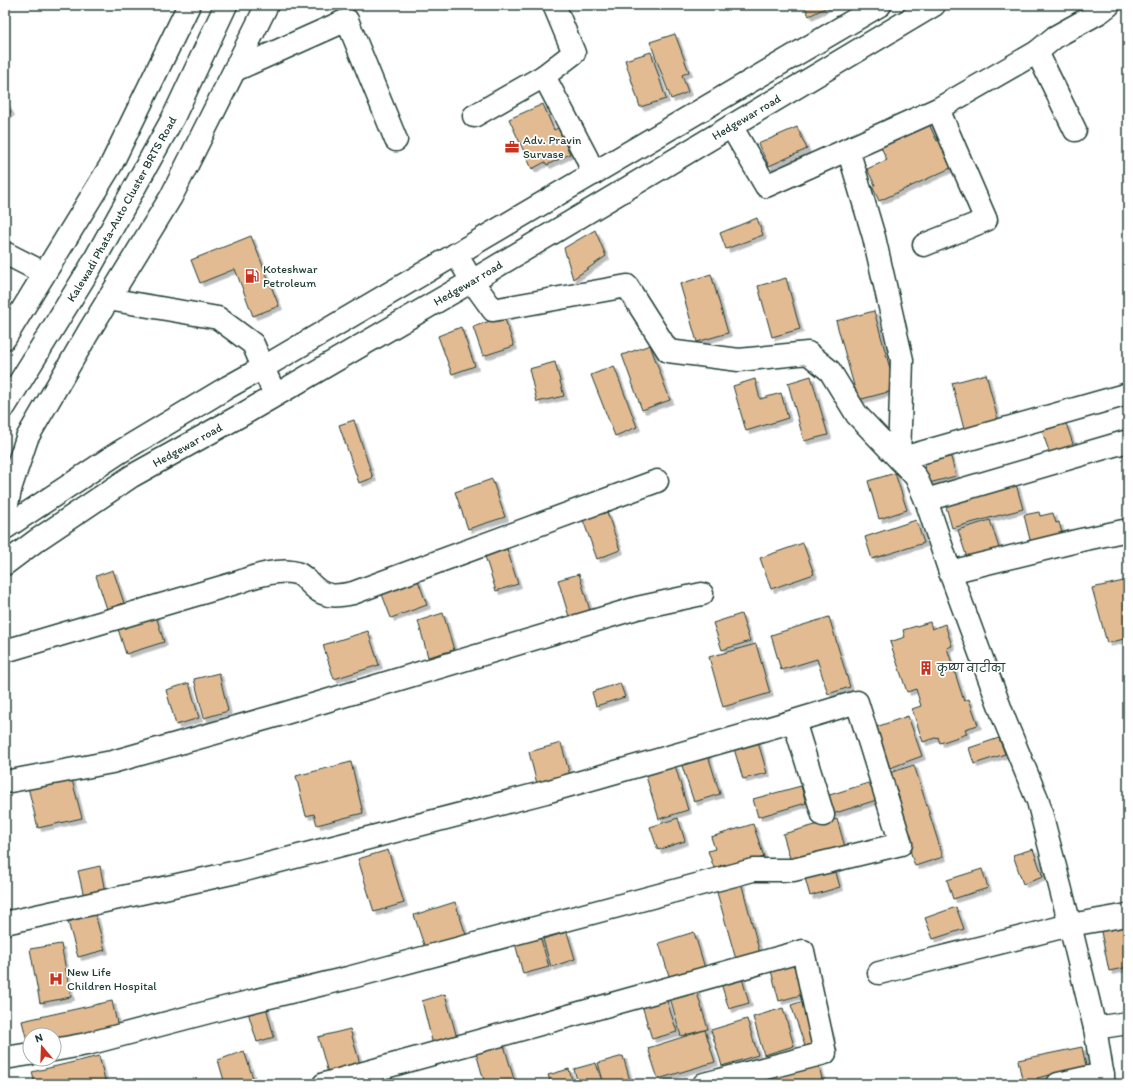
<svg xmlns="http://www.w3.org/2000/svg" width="1133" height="1089" viewBox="0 0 1133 1089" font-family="Itim,'Playpen Sans Deva',sans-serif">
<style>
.building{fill:#e2bb93;stroke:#1f3d34;filter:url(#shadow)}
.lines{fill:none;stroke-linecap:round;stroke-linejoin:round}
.minor-casing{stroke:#1f3d34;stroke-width:25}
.major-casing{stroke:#1f3d34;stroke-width:25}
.minor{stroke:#fff;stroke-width:22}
.major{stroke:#fff;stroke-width:22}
.labels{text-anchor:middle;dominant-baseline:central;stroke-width:3.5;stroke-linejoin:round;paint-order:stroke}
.street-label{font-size:12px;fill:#1f3d34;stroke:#fff}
.poi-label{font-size:12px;fill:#1f3d34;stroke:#fff;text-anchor:start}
</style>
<defs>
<filter id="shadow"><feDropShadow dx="3.5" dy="3.5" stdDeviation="0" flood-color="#0004"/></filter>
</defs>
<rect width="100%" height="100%" fill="#fff"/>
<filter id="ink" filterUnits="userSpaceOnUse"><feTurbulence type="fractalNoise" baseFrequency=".025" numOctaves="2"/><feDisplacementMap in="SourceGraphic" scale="8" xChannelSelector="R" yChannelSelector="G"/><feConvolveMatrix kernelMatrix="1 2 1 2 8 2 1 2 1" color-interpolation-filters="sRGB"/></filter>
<g filter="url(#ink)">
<g class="building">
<polygon points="804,5 831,5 809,16"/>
<polygon points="675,34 689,72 682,75 688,92 671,99 650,42"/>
<polygon points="651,52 666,99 640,107 625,60"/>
<polygon points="5,101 11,112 5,116"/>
<polygon points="543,104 554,130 558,128 570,154 547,165 545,162 532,169 509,119"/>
<polygon points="928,122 937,141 942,139 955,166 879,201 872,186 875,185 867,169 887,160 880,145"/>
<polygon points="797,127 807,149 769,166 758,144"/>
<polygon points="757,218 763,235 726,249 720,233"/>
<polygon points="595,230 606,256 573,279 564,248"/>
<polygon points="251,236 279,306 253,316 235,269 200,283 191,260"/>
<polygon points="711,274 728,333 697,342 680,284"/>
<polygon points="786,278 800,329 772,337 758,286"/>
<polygon points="874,311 896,390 858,400 836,321"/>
<polygon points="504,316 514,346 483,356 473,327"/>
<polygon points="461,327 475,366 452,374 438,336"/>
<polygon points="650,345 670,400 642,410 622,355"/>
<polygon points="555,362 564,396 537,402 529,369"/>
<polygon points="614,366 637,427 615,436 591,375"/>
<polygon points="986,374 999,424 965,433 952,383"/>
<polygon points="811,376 828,435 804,441 788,383"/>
<polygon points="755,379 760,399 781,393 788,418 746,431 733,386"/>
<polygon points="354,420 373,478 359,483 339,425"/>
<polygon points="1066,423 1074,447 1050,454 1042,431"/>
<polygon points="949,450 956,476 929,483 922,458"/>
<polygon points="895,473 907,510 879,519 868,481"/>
<polygon points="492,479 505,517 468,529 455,492"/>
<polygon points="1016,484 1023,509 952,528 945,503"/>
<polygon points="607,512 620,550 597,559 583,520"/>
<polygon points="1039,512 1040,516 1053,513 1056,523 1059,522 1064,541 1032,548 1024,515"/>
<polygon points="916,520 924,543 872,559 865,537"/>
<polygon points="990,520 1000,551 968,561 958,530"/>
<polygon points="803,543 814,574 771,589 760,558"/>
<polygon points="506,546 518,584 496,591 484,553"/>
<polygon points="113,570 124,603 107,609 96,576"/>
<polygon points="579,574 591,614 570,620 558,580"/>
<polygon points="416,575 427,605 391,618 380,589"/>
<polygon points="1128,580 1128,638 1107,643 1092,588"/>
<polygon points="443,613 454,650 428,657 418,621"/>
<polygon points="741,614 750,641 722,650 713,623"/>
<polygon points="156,616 164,642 126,654 118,629"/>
<polygon points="829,617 850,687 828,694 817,659 781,670 771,635"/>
<polygon points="930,622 932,629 945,624 952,646 947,648 964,701 969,699 978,725 965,729 967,734 940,743 938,737 923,742 912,709 921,706 916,689 907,692 890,642 905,637 903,630"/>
<polygon points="368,631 379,665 334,679 323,645"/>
<polygon points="756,644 770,693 723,707 709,657"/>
<polygon points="219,673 228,711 204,718 194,679"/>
<polygon points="189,683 199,718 176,725 166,690"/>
<polygon points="620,683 625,697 596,706 592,692"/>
<polygon points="908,716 922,756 890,768 876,727"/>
<polygon points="756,735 767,773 743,779 732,742"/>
<polygon points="999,738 1005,754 974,764 969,748"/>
<polygon points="561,743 570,775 537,784 529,752"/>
<polygon points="707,752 720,794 694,802 680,760"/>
<polygon points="351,762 363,813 317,825 314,814 306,816 296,776"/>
<polygon points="675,765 688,810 659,819 645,773"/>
<polygon points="914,765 943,857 915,866 886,774"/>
<polygon points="71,776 82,818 38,828 28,787"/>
<polygon points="878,780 883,798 826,816 820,798"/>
<polygon points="801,786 806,803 758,817 753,799"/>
<polygon points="678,818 685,841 658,850 650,827"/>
<polygon points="837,819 845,847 791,862 783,834"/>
<polygon points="753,824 764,857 743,864 726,867 725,864 714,868 708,851 715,849 711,837"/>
<polygon points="1033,849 1043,877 1023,884 1013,855"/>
<polygon points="388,850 404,903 374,912 358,859"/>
<polygon points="833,862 840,887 810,896 803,871"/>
<polygon points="100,866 105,892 84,897 78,871"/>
<polygon points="982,869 988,888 953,899 947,880"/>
<polygon points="741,882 761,957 737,963 716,889"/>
<polygon points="455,902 467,938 426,951 414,915"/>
<polygon points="956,907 964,929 933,939 925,918"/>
<polygon points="95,914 105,950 78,957 68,922"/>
<polygon points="1128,922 1128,967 1109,971 1100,927"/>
<polygon points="567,932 575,959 551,967 543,939"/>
<polygon points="694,932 705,968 670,979 659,943"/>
<polygon points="540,936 549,967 523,974 515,943"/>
<polygon points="61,944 71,997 40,1003 30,949"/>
<polygon points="797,955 808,993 779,1001 769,963"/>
<polygon points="740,971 749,1003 729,1009 719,977"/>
<polygon points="695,986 708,1029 681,1036 669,994"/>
<polygon points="445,994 457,1038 433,1045 422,1001"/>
<polygon points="665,995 677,1032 652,1039 641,1002"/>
<polygon points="819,996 832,1037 805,1046 791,1005"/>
<polygon points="112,1001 119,1032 54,1047 54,1035 30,1035 30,1053 22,1021"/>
<polygon points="265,1003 274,1037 257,1042 247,1009"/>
<polygon points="783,1008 794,1046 764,1055 753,1017"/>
<polygon points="747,1019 758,1055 722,1066 711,1030"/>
<polygon points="350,1029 360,1064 328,1073 318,1037"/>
<polygon points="705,1030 715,1062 658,1079 648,1048"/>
<polygon points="502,1038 515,1083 511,1084 485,1084 474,1046"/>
<polygon points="1082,1047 1088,1075 1051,1083 1050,1075 1037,1078 1039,1084 1023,1084 1018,1060"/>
<polygon points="244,1051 255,1084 225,1084 218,1060"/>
<polygon points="99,1056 106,1084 35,1084 32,1072"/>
<polygon points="623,1056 631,1084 604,1084 598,1063"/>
<polygon points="596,1063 603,1084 578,1084 574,1069"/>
<polygon points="819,1065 823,1084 771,1084 770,1077"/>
<polygon points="569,1069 573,1084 551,1084 548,1075"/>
</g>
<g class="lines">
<defs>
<g id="minor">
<polyline points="1037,52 1075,130"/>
<polyline points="235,70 347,20 396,140"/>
<polyline points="544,76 587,158 593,174"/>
<polyline points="474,116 544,76 574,53 554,5"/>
<polyline points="731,126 766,186 938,109 1037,52 1055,37 1100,12 1109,5"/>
<polyline points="848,149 874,237 902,360 899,459 1128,394"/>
<polyline points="924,245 986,220 938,109"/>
<polyline points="5,253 44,273"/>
<polyline points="456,254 472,281 493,310 627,286 668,351 739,360 808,353 830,371 857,415 916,477 926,500 950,572 1005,721 1038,801 1070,925 1095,1028 1104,1084"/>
<polyline points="108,299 218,318 253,344 275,395"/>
<path id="s1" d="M5 406 90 268 173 118 226 5"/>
<polyline points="926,500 1128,441"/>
<polyline points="950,572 1081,540 1128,530"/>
<path d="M5 651 239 582C254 576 283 567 299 574 305 577 310 584 315 588 326 598 339 596 353 593L657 481"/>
<polyline points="5,782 112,762 279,715 637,608 702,594"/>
<polyline points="5,923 241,871 546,792 794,721 823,815"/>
<polyline points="879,973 1070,925 1128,915"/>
<polyline points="1095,1028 1128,1023"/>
<polyline points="54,1050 87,1044 224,1008 348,978 753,870 793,870 901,844 857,702 794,721"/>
<polyline points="5,1058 30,1054"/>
<polyline points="324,1084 803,951 825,1053 704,1084"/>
<polyline points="1058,1084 1103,1074"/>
</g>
<g id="major">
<polyline points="5,338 111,165 189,5"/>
<polyline points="5,513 11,486 27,438 89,331 171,197 267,5"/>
<polyline points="5,528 118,453 228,387 264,367 880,5"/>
<path id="s2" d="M5 564 37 540 132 476 245 413 472 281 934 5"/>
</g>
</defs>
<use href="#minor" class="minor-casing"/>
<use href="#major" class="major-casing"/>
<use href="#minor" class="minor"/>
<use href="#major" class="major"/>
</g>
</g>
<defs>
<symbol id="office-bare" viewBox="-9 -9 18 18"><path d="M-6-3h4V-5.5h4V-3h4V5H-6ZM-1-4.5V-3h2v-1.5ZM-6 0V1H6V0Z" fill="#c8321e" stroke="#fff" stroke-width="2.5" paint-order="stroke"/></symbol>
<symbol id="fuel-bare" viewBox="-9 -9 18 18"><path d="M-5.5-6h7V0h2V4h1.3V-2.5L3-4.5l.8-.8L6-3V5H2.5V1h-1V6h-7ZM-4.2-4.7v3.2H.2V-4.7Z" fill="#c8321e" stroke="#fff" stroke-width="2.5" paint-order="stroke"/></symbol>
<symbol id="building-bare" viewBox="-9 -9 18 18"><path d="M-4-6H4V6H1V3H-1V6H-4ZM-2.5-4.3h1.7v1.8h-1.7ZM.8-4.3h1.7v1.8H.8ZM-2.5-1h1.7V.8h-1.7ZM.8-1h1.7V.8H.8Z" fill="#c8321e" stroke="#fff" stroke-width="2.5" paint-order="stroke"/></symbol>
<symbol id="hospital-bare" viewBox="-9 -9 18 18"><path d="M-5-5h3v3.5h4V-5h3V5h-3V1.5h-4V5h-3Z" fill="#c8321e" stroke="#fff" stroke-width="2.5" paint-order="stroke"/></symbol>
</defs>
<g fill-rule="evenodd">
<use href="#office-bare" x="502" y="137" width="20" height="20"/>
<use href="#fuel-bare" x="242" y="266" width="20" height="20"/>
<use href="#building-bare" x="916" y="658" width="20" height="20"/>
<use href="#hospital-bare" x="46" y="969" width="20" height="20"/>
</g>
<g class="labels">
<g class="street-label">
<text stroke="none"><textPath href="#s2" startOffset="866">Hedgewar road</textPath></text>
<text stroke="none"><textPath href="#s1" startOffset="229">Kalewadi Phata-Auto Cluster BRTS Road</textPath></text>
<text stroke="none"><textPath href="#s2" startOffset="542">Hedgewar road</textPath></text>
<text stroke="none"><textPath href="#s2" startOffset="218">Hedgewar road</textPath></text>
</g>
<g class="poi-label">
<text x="523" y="140">Adv. Pravin<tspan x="523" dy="14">Survase</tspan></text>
<text x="263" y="269">Koteshwar<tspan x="263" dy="14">Petroleum</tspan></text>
<text x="937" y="668">कृष्ण वाटीका</text>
<text x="67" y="972">New Life<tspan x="67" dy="14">Children Hospital</tspan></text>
</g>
</g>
<rect width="1133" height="1089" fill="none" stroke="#fff" stroke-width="20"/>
<rect x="10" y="10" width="1113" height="1069" fill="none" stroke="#1f3d34" stroke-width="1.5" filter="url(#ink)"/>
<g transform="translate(42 1047) rotate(341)"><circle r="19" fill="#ffffff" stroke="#a5b1ae"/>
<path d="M0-3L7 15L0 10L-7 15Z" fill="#c8321e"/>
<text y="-6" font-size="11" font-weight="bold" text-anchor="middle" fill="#1f3d34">N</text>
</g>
</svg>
